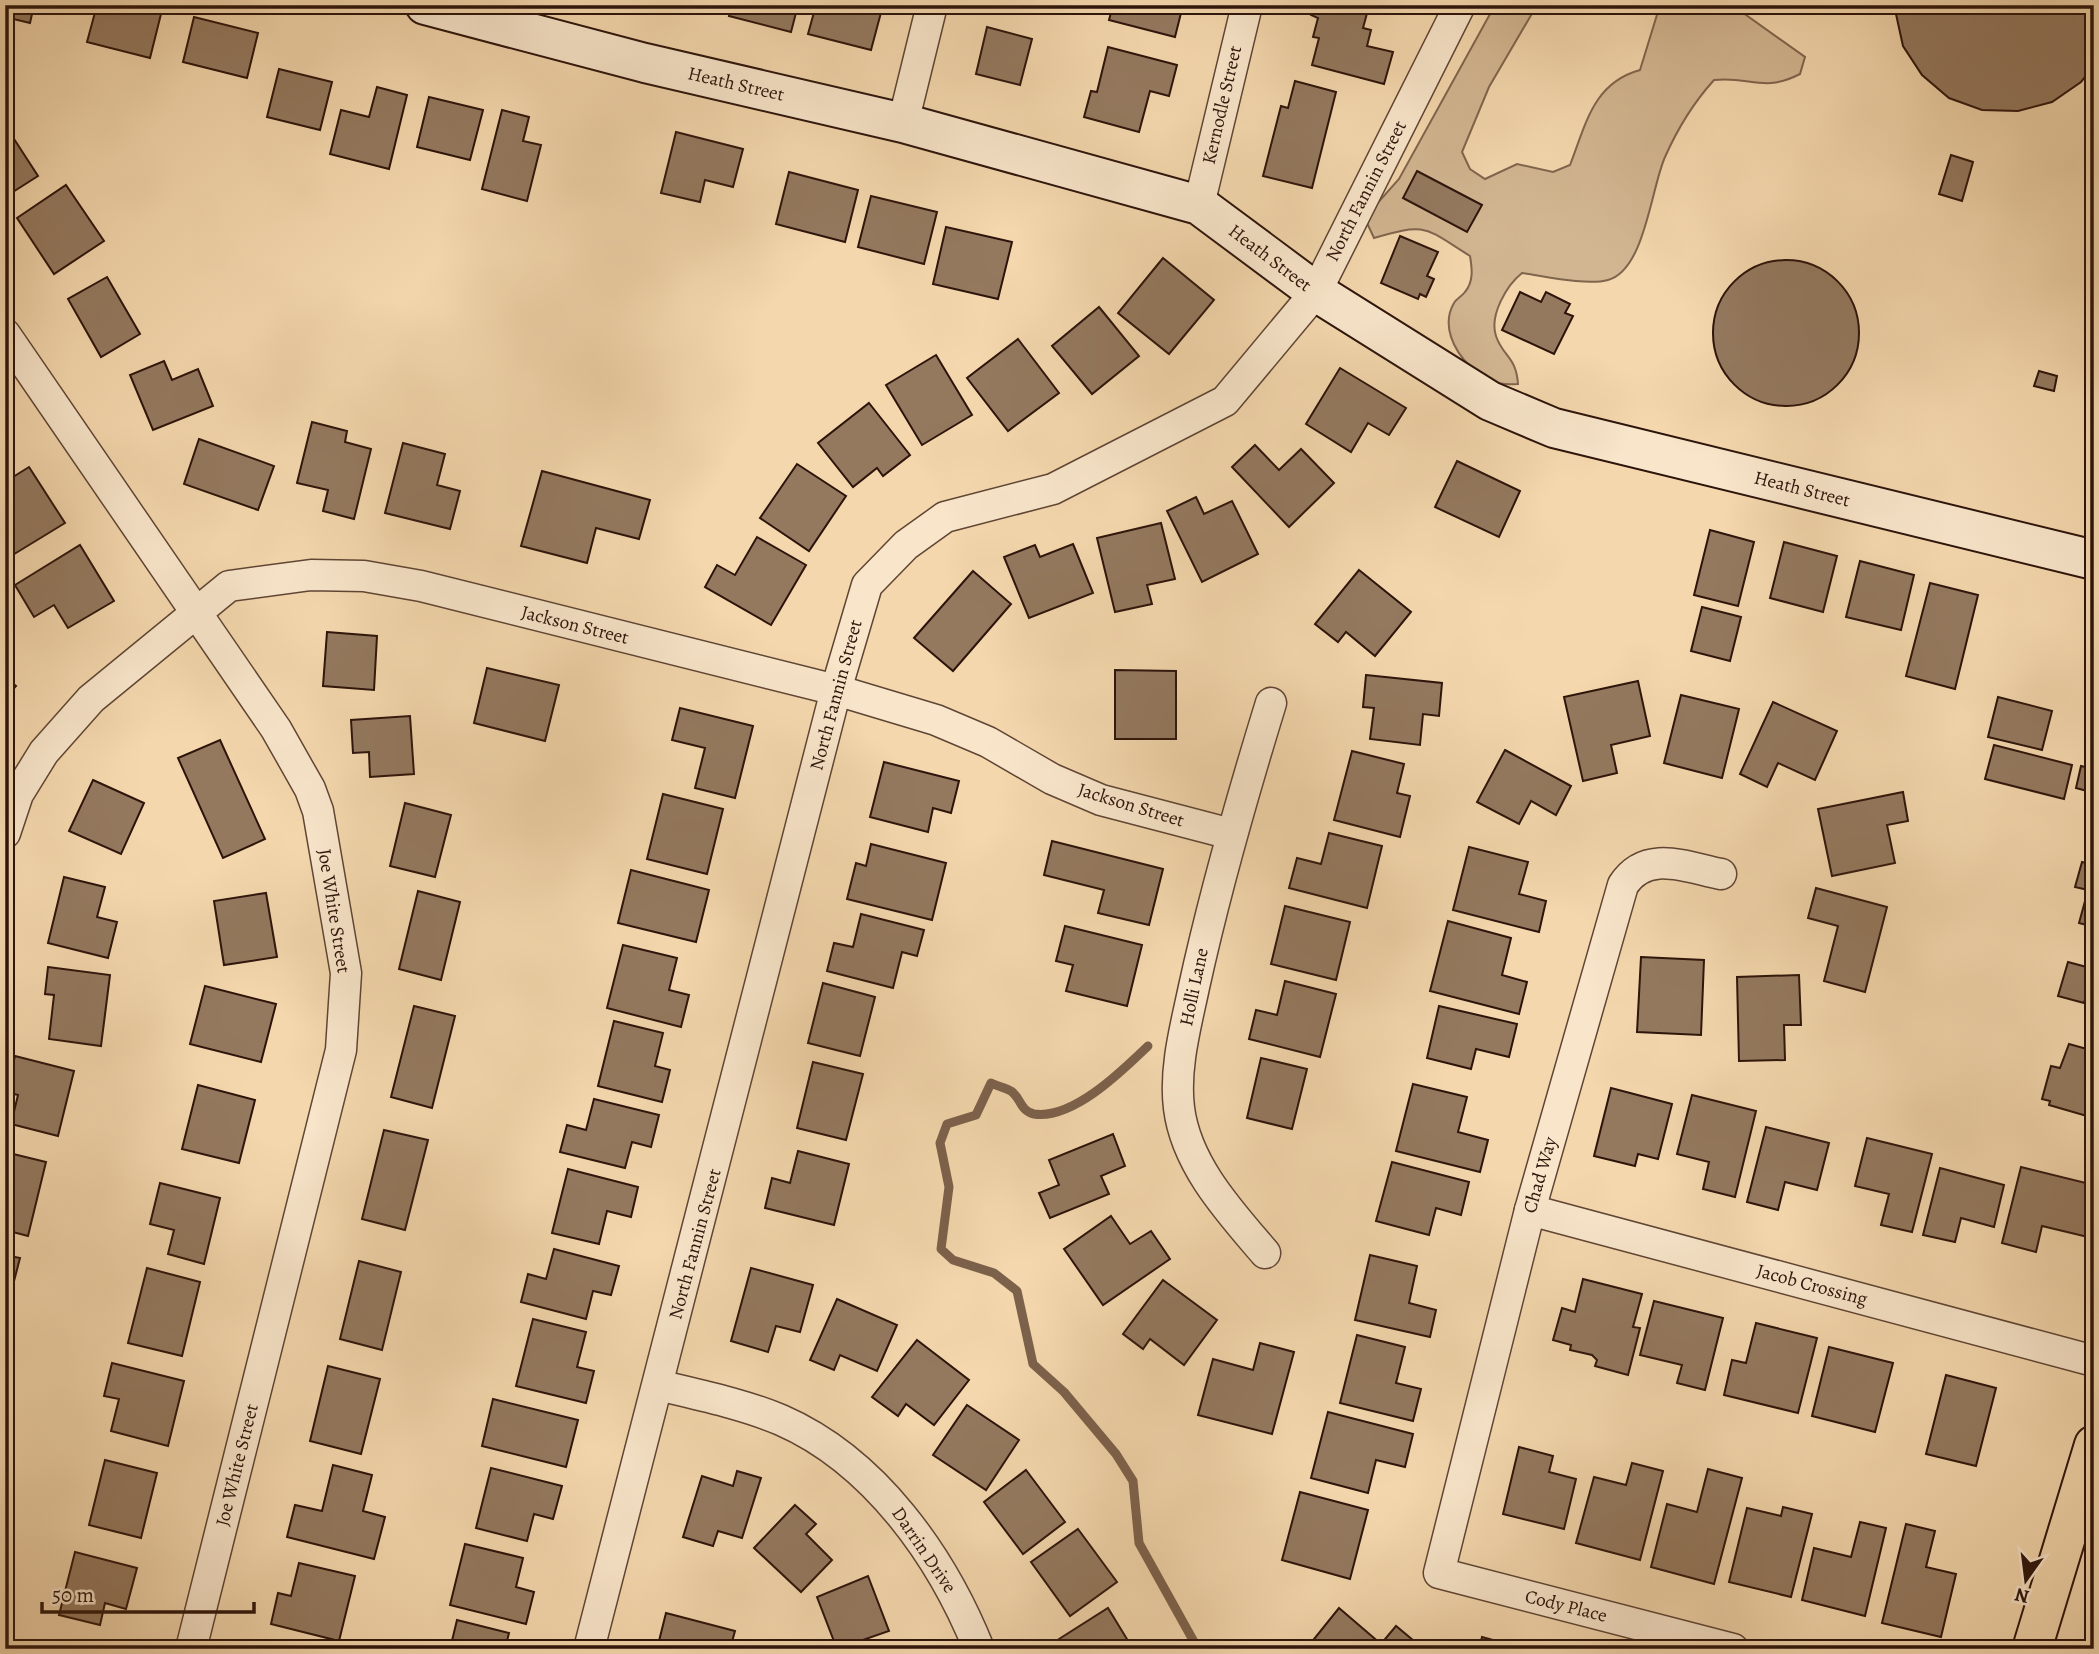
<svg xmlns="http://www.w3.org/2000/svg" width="2099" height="1654" viewBox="0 0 2099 1654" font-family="Alegreya,serif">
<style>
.green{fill:#d2b691;stroke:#80654e;stroke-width:2}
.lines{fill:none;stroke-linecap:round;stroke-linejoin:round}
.stream{stroke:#7c614b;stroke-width:9}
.building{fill:#94795f;stroke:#2d140b;stroke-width:2}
.street-casing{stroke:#5f4534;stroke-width:33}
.secondary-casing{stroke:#2d140b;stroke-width:42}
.primary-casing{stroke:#2d140b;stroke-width:42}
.street{stroke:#f8e5ca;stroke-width:30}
.secondary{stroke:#f8e5ca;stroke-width:38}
.primary{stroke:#f4d7ad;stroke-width:38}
.labels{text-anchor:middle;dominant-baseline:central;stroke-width:5;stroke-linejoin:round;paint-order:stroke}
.street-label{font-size:19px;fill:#2d140b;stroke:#f8e5ca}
</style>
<rect width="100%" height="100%" fill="#f4d7ad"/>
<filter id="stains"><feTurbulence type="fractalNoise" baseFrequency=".00286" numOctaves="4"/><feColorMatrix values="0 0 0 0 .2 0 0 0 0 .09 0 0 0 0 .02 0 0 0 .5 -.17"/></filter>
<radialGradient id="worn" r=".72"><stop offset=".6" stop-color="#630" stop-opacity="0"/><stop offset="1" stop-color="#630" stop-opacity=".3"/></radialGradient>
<path class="green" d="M1495 5H1537L1489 87 1462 152 1470 169 1485 179 1517 164 1553 172 1570 165C1586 124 1593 83 1640 70L1660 5H1732L1805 57 1800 74C1763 93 1751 76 1714 80 1695 101 1677 130 1665 157 1651 188 1645 270 1608 280 1587 286 1544 276 1522 273 1507 285 1489 315 1496 336 1503 357 1516 356 1518 384 1496 386 1486 380 1470 366 1454 351 1441 325 1454 303 1456 299 1462 296 1465 292 1474 281 1472 268 1470 256 1425 228 1428 222 1374 238L1367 223 1374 207 1399 179Z"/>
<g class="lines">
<path class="stream" d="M1148 1046C1123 1070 1073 1120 1034 1114 1020 1111 1021 1098 1011 1091 1006 1088 997 1086 991 1083L976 1115 947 1124 940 1143 949 1187 941 1249 953 1260 994 1273 1017 1291 1033 1364 1064 1392 1116 1454 1133 1481 1139 1543 1198 1649"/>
</g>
<g class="building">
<polygon points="5,5 34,5 30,23 5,17"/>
<polygon points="97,5 163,6 150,58 87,42"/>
<polygon points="732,5 798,5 791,32 729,16"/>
<polygon points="816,5 883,5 871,50 808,34"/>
<polygon points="1113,5 1183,5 1175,37 1109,20"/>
<polygon points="1313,5 1369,6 1363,28 1371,30 1367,46 1393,52 1384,84 1312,65 1319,38 1313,37 1318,18 1311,15"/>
<polygon points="1894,5 2094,5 2094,66 2081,82 2052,102 2018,111 1982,110 1949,98 1922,75 1903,46"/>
<polygon points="194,17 258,33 247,78 183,62"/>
<polygon points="987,27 1032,39 1020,85 976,74"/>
<polygon points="1108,47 1177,65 1169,96 1150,91 1139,132 1084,117 1091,91 1097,92"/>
<polygon points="279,69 332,82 320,130 267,117"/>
<polygon points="1295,81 1336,92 1312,188 1263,176 1281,106 1288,108"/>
<polygon points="377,87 407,95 389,169 330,154 341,110 369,117"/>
<polygon points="429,97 483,110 470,160 417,147"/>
<polygon points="502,110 529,117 523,141 541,145 527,201 482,189"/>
<polygon points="5,125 38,176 5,197"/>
<polygon points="676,132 743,149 733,187 705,180 700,202 661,193"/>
<polygon points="1951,155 1973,162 1962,201 1939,194"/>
<polygon points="1417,171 1482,205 1467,232 1403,198"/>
<polygon points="789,172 858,190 845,242 776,224"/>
<polygon points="66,185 104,241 54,274 17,218"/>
<polygon points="871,196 937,212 924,264 858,247"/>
<polygon points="946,227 1012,242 998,299 933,284"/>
<polygon points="1400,236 1438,252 1427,276 1434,279 1426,297 1420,294 1418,299 1381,283"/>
<polygon points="1163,258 1214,300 1169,354 1118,313"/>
<circle cx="1786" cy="333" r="73"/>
<polygon points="107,277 140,334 101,357 68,299"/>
<polygon points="1520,292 1541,302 1546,292 1570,304 1565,313 1573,316 1554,354 1502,330"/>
<polygon points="1099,307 1139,356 1092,394 1052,346"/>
<polygon points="1018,339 1059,393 1008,431 967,378"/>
<polygon points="936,355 972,415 922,445 886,385"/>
<polygon points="164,361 172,380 198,369 213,406 153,430 130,375"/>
<polygon points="1340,368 1406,408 1389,435 1368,423 1351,452 1306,424"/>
<polygon points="2039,371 2057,376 2054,391 2034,386"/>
<polygon points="869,403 910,455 883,476 877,468 853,487 818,443"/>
<polygon points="312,422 347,431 345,442 371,449 354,519 323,511 328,490 297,483"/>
<polygon points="199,439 274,466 258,510 184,484"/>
<polygon points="403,443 445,454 437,485 460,491 450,529 385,513"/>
<polygon points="1255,445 1279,470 1301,449 1334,483 1289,527 1232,467"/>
<polygon points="1457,461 1520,491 1499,537 1435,507"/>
<polygon points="797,464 846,496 809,551 760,518"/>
<polygon points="29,467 65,523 11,556 5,547 5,482"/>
<polygon points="542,471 650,500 639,539 596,528 587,563 521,546"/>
<polygon points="1196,497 1204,514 1232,501 1258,554 1202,582 1167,511"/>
<polygon points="1161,523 1175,579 1147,585 1152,604 1115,612 1097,538"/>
<polygon points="1710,530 1754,542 1738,606 1694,595"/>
<polygon points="757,537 806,565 771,625 705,587 717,565 735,575"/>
<polygon points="1784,542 1837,556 1823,612 1770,598"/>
<polygon points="1073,544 1093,593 1029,618 1004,557 1035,545 1040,557"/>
<polygon points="80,545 114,601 68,628 54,605 34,617 15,585"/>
<polygon points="1860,561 1914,575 1901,630 1846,617"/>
<polygon points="1359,570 1411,612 1375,656 1346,632 1338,642 1315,624"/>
<polygon points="973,571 1011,604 953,671 914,638"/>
<polygon points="1930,583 1978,595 1955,689 1906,676"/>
<polygon points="1702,607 1741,617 1730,661 1691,651"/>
<polygon points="327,632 377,636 374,690 323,686"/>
<polygon points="487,668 559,685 545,741 474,723"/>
<polygon points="1115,670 1176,671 1176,739 1115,739"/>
<polygon points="1366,675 1442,683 1439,716 1423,714 1420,745 1370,739 1374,708 1363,707"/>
<polygon points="5,678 16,686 5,699"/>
<polygon points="1638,681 1650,736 1611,745 1617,773 1583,781 1564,697"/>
<polygon points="1681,695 1739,709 1722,778 1664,763"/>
<polygon points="1998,697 2052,711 2042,750 1988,737"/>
<polygon points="1773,702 1837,731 1815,780 1778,763 1767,787 1740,774"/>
<polygon points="680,708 753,726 735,798 695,788 705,748 672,740"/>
<polygon points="410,716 414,774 370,777 369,752 353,753 351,720"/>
<polygon points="220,740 265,839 223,858 178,758"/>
<polygon points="1994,745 2072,765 2064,799 1985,779"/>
<polygon points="1505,750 1571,786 1556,815 1531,801 1519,824 1477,802"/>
<polygon points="1352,751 1404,764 1397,793 1410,796 1400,837 1334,820"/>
<polygon points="884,762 959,781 951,813 933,808 928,832 870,817"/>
<polygon points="2081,766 2094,769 2094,793 2076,788"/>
<polygon points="93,780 144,803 121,854 69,831"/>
<polygon points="1903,792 1908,821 1887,825 1895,863 1832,876 1818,809"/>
<polygon points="663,794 723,809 707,874 647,859"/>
<polygon points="405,803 451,815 435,877 390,866"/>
<polygon points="1329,833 1382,846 1367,908 1289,888 1297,858 1321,864"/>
<polygon points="1052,841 1163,869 1149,925 1098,913 1104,890 1044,875"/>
<polygon points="871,844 946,863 932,920 847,899 856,863 866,866"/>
<polygon points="1469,847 1528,862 1519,894 1546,901 1539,932 1453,910"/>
<polygon points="2082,862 2094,865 2094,927 2079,923 2088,890 2075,887"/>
<polygon points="631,870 709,890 696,942 618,923"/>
<polygon points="64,877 105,887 97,917 117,922 108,958 48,943"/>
<polygon points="1816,888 1887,907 1865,992 1824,981 1838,926 1808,918"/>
<polygon points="418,891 460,902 441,980 399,969"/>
<polygon points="266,893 277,957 224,965 214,901"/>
<polygon points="1285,906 1350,922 1336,980 1271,964"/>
<polygon points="861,914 924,930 917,956 902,952 893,988 827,971 834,943 853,947"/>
<polygon points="1448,921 1511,938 1502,975 1527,982 1519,1014 1430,991"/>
<polygon points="1065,926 1142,945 1127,1006 1066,991 1073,965 1056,961"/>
<polygon points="623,945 677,958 669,990 689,995 681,1027 607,1008"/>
<polygon points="1641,957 1704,960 1701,1035 1637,1032"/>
<polygon points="2068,962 2094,969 2084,1003 2058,996"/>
<polygon points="48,967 110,975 101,1046 49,1039 54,995 45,994"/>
<polygon points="1799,975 1801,1025 1784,1025 1785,1060 1739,1061 1737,977"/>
<polygon points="1285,981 1336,994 1320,1057 1249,1039 1256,1010 1277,1015"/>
<polygon points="823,983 875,997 860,1056 808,1043"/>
<polygon points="205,986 276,1004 261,1062 190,1044"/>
<polygon points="414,1006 455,1016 432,1108 391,1097"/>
<polygon points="1439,1006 1517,1024 1509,1057 1476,1049 1471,1069 1427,1058"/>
<polygon points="614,1021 663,1033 655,1066 670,1070 662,1102 598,1086"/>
<polygon points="2069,1044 2094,1051 2094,1121 2087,1119 2087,1116 2049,1105 2050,1101 2042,1099 2051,1066 2060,1068"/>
<polygon points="15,1056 74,1071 58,1136 11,1124 18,1095 6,1092"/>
<polygon points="1261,1058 1307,1069 1292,1129 1247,1118"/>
<polygon points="813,1062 863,1074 846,1140 797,1128"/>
<polygon points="1413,1084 1467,1097 1458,1132 1488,1140 1480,1172 1396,1151"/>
<polygon points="198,1085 255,1100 239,1163 182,1149"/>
<polygon points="1611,1088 1672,1104 1658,1159 1638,1154 1635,1166 1594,1156"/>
<polygon points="1692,1095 1756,1111 1735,1197 1703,1189 1709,1162 1677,1154"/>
<polygon points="594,1099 659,1115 651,1147 632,1142 625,1168 560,1152 567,1125 586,1130"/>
<polygon points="1766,1127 1829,1143 1817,1190 1785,1182 1778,1210 1747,1202"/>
<polygon points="384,1130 428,1140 405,1230 362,1219"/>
<polygon points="1113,1134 1125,1166 1101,1176 1109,1194 1050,1218 1039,1193 1059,1185 1049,1160"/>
<polygon points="1867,1138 1932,1154 1912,1232 1881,1225 1889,1194 1855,1186"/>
<polygon points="798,1151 849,1164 834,1225 765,1208 772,1178 790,1183"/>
<polygon points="5,1152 46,1162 28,1236 5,1230"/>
<polygon points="1392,1162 1469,1182 1461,1215 1436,1208 1429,1235 1376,1221"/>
<polygon points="2021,1167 2094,1185 2094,1214 2088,1237 2042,1226 2036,1252 2002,1243"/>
<polygon points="1940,1168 2004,1185 1994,1227 1961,1218 1955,1242 1923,1235"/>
<polygon points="568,1169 638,1187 631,1217 607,1211 599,1244 552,1233"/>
<polygon points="160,1183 220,1198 204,1264 168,1254 174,1230 150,1224"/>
<polygon points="1111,1216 1130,1244 1151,1231 1170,1259 1103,1305 1064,1249"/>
<polygon points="554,1249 619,1266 611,1295 593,1291 586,1319 521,1302 528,1274 546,1279"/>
<polygon points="5,1255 20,1258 5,1316"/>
<polygon points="1370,1255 1417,1266 1409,1303 1436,1310 1430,1337 1355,1320"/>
<polygon points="359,1261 401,1272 382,1350 340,1339"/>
<polygon points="147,1268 200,1282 182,1356 128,1343"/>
<polygon points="751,1268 813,1285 800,1332 776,1326 768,1352 731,1341"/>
<polygon points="1583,1279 1642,1294 1633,1327 1640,1328 1628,1375 1595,1366 1597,1360 1592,1355 1570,1350 1571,1345 1553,1340 1562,1308 1575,1312"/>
<polygon points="1163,1280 1217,1320 1184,1365 1150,1339 1143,1349 1123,1334"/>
<polygon points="837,1299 897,1325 877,1371 840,1355 834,1370 810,1360"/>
<polygon points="1654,1301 1723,1318 1705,1390 1677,1383 1682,1365 1640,1355"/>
<polygon points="533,1319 586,1332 577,1367 594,1371 586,1403 516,1386"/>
<polygon points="1756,1323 1817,1338 1798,1413 1724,1395 1732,1360 1746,1363"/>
<polygon points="1357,1335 1405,1347 1396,1383 1421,1389 1413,1421 1340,1403"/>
<polygon points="917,1340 969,1380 934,1425 906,1404 898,1416 872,1397"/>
<polygon points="1260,1343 1294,1352 1272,1434 1198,1415 1213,1359 1253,1370"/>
<polygon points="1829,1347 1893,1363 1875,1432 1812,1416"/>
<polygon points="112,1363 184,1381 168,1446 111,1431 119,1399 104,1396"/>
<polygon points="328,1366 380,1379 361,1454 310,1441"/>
<polygon points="1946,1375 1996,1388 1976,1466 1926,1454"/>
<polygon points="493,1399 578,1420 566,1467 482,1446"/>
<polygon points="967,1405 1019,1440 986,1490 933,1455"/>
<polygon points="1328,1412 1413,1434 1405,1467 1376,1460 1368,1493 1311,1478"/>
<polygon points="1519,1447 1553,1456 1549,1472 1576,1479 1564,1529 1503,1514"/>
<polygon points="105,1460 157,1473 141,1538 89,1525"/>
<polygon points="1632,1463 1663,1471 1640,1560 1576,1543 1594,1477 1626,1485"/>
<polygon points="333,1465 372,1475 363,1511 385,1517 374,1559 287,1537 295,1505 322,1511"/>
<polygon points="491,1468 562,1486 553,1519 534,1514 527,1541 476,1528"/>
<polygon points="1708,1469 1742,1478 1714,1584 1651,1567 1667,1504 1697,1512"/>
<polygon points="1026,1470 1065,1522 1023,1554 984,1502"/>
<polygon points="737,1471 761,1478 742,1538 718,1531 713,1546 683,1537 702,1476 733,1486"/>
<polygon points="1300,1492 1368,1510 1350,1579 1282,1560"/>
<polygon points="795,1505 816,1524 806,1534 832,1560 801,1592 754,1548"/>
<polygon points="1783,1507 1812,1514 1791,1597 1729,1582 1747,1508 1781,1516"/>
<polygon points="1860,1522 1886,1528 1865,1616 1802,1600 1814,1548 1851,1557"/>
<polygon points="1906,1524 1935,1531 1926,1567 1956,1574 1941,1637 1882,1623"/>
<polygon points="1078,1529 1117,1582 1070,1616 1031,1562"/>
<polygon points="465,1544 523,1558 516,1587 534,1592 526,1624 450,1605"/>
<polygon points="75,1552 137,1568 126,1609 105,1603 100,1625 59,1615"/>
<polygon points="299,1563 355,1576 339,1641 271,1624 278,1593 291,1596"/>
<polygon points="868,1576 889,1631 837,1649 817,1597"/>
<polygon points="1108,1608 1133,1649 1065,1649 1059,1639"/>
<polygon points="1339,1608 1381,1644 1396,1626 1420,1646 1418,1649 1306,1649"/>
<polygon points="666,1613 735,1631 730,1649 657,1649"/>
<polygon points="457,1620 509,1633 505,1649 450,1649"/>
<polygon points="1482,1637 1511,1645 1510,1649 1479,1649"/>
</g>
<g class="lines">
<defs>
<g id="street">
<polyline points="903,123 932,5"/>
<polyline points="1199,205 1247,5"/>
<polyline points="5,334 276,729 310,789 318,811 346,973 341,1050 191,1649"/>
<polyline points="5,833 18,794 44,752 91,699 229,586 311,575 364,576 421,586 836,690 936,720 988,742 1052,779 1101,800 1231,834"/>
<path d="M1721 874C1686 867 1646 849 1623 885L1530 1210 1439 1573 1733 1649"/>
<polyline points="1530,1210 2094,1361"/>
<path d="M1265 1253C1230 1212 1186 1165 1179 1108 1174 1068 1186 1025 1194 987 1215 891 1242 797 1271 703"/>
<path d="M658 1385C699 1395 743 1404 781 1420 875 1461 942 1557 979 1649"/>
<polyline points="589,1649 836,690 867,585 906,545 945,517 1053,489 1225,401 1316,292 1460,5"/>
</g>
<polyline id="secondary" points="425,5 645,63 903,123 1199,205 1316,292 1490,401 1554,428 2094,560"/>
<polyline id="primary" points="2032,1649 2094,1445"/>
</defs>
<use href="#street" class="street-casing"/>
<use href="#secondary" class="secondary-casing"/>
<use href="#primary" class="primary-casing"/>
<use href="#street" class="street"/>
<use href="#secondary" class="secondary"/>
<use href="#primary" class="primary"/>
</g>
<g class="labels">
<g class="street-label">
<text transform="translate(736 84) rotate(13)">Heath Street</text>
<text transform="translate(1222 105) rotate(-77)">Kernodle Street</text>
<text transform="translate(1366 191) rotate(-63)">North Fannin Street</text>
<text transform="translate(1270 258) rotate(37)">Heath Street</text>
<text transform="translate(1802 489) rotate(14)">Heath Street</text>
<text transform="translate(575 625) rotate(14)">Jackson Street</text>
<text transform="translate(836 695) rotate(-75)">North Fannin Street</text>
<text transform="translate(1131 805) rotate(17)">Jackson Street</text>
<text transform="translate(334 911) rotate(81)">Joe White Street</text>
<text transform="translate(1194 987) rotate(-78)">Holli Lane</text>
<text transform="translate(1540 1175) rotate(-74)">Chad Way</text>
<text transform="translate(695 1244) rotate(-75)">North Fannin Street</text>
<text transform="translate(1812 1285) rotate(15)">Jacob Crossing</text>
<text transform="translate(237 1465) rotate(-76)">Joe White Street</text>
<text transform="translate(924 1550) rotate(56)">Darrin Drive</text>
<text transform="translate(1566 1606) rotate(14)">Cody Place</text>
</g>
</g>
<rect width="2099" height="1654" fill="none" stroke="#f4d7ad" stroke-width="28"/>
<rect x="7" y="7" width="2085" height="1640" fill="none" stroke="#2d140b" stroke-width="3.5"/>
<rect x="14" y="14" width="2071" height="1626" fill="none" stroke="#2d140b" stroke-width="2"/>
<g transform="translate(2026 1580) rotate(194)" stroke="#f8e5ca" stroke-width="5" paint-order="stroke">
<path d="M0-5L12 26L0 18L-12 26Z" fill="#2d140b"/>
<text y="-10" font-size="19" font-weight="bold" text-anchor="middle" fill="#2d140b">N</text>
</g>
<path d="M42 1602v10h212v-10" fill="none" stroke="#2d140b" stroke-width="3.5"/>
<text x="52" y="1602" font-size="21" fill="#2d140b" stroke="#f8e5ca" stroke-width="5" paint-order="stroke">50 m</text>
<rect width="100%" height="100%" filter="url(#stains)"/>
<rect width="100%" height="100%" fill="url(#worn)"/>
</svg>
